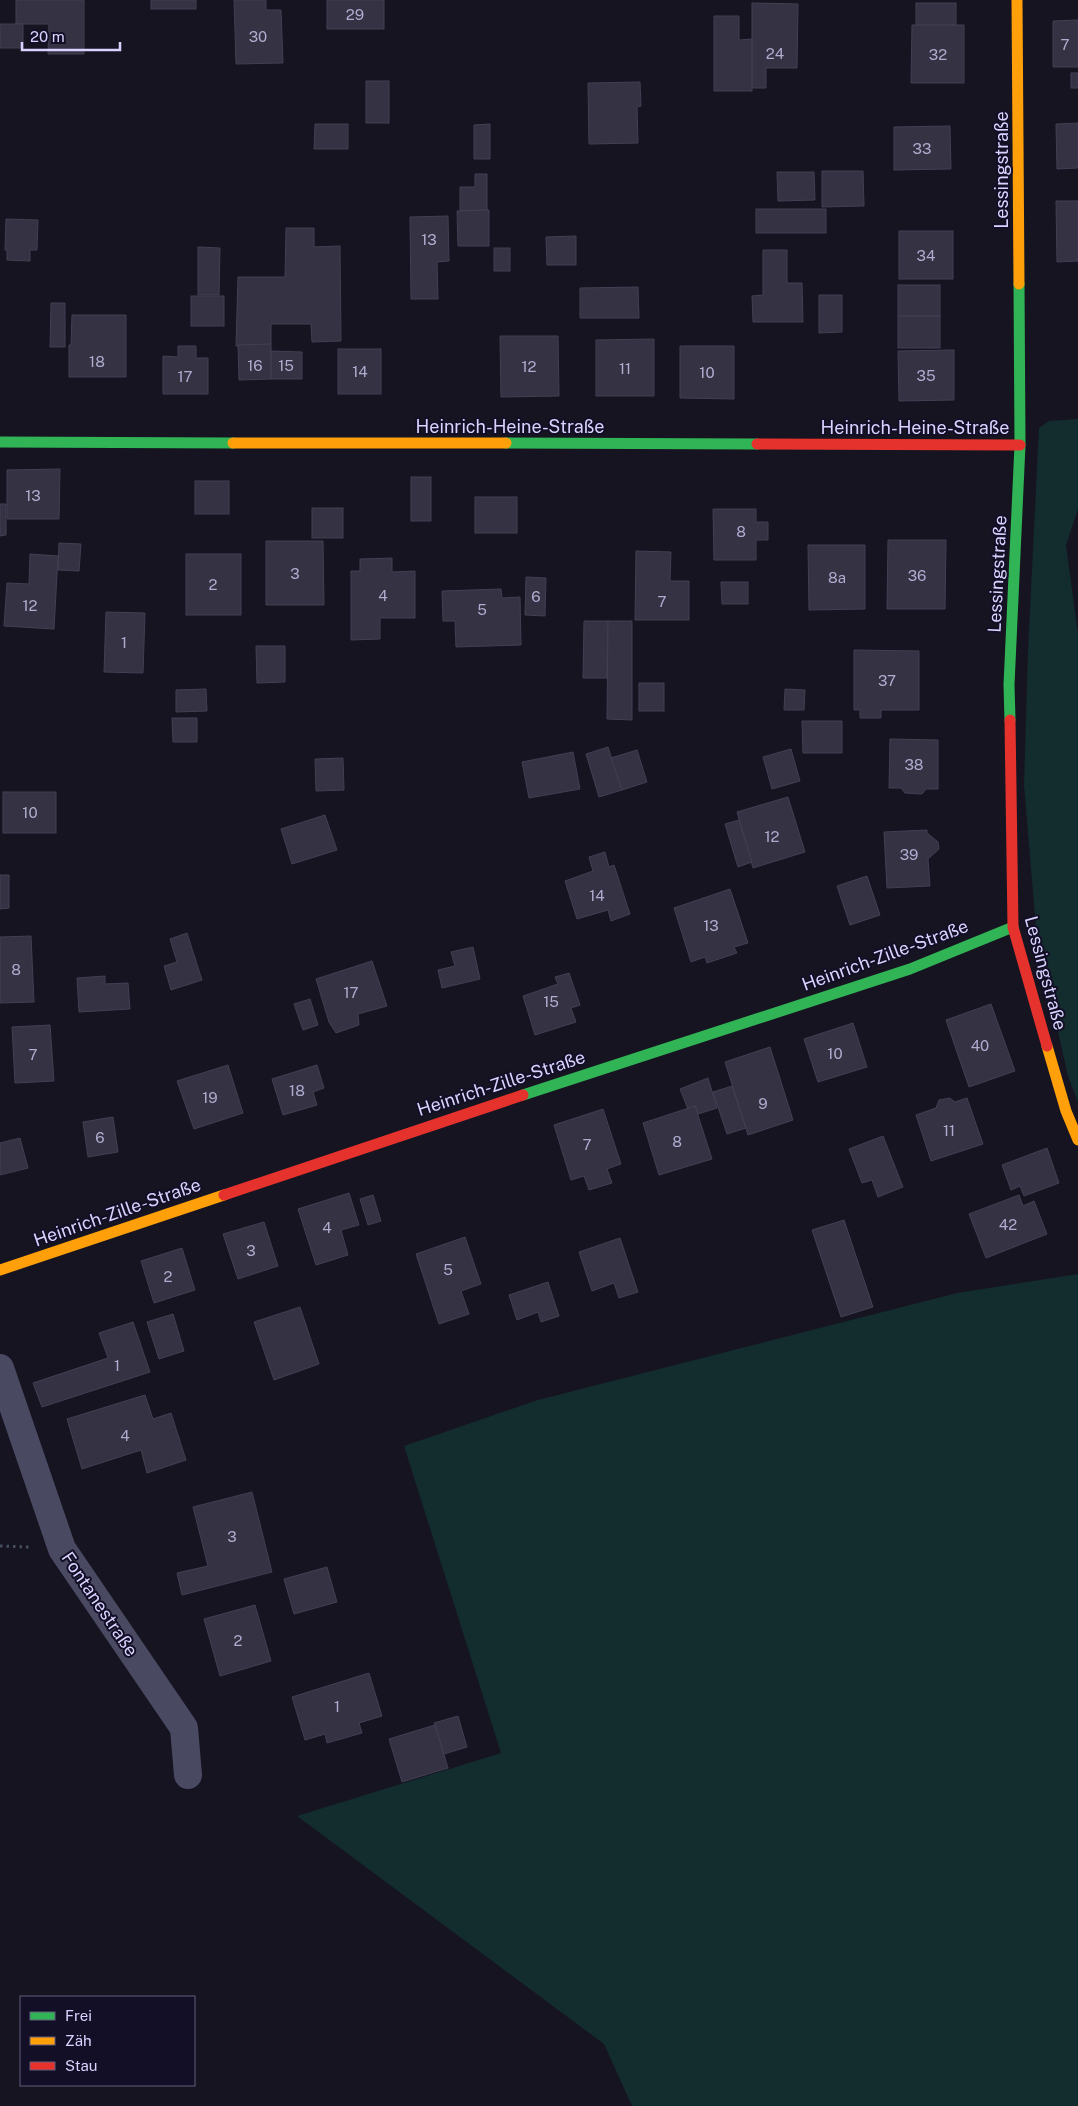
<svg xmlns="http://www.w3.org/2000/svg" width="1078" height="2106" viewBox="0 0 1078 2106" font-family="'Public Sans',sans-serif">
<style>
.green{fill:#132c2d}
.building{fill:#343243;stroke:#433f54}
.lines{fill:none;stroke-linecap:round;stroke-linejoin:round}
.path{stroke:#44505f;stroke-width:3;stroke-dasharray:2.5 4;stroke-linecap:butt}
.street{stroke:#4a4962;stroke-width:28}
.fast{stroke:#30b455;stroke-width:11}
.slow{stroke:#ff9f0a;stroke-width:11}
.jam{stroke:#e5322d;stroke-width:11}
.labels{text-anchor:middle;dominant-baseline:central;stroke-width:4;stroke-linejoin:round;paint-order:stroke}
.number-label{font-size:15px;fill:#b0acd0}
.street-label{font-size:18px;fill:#d9d4ff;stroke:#130f26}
</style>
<rect width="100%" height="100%" fill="#161421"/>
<g class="green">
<polygon points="1078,419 1078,509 1066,545 1078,634 1078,1102 1068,1076 1037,940 1024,785 1028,651 1039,428 1049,421"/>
<polygon points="1078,1274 1078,2106 632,2106 604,2044 297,1816 501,1753 404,1446 538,1400 957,1293"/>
</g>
<g class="building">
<polygon points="16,0 84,0 84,54 48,54 49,24 16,24"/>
<rect x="151" y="0" width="45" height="9"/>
<polygon points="234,0 266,0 266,10 281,10 283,63 236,64"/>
<rect x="327" y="0" width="57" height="29"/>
<polygon points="752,3 798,4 797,68 766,68 766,88 752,88"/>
<rect x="916" y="3" width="40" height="22"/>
<polygon points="714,16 739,16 739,40 752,39 752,91 714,91"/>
<polygon points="1078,20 1078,67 1053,67 1053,21"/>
<rect x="0" y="24" width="23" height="24"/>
<polygon points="912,25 964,25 964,83 911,83"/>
<rect x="1071" y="73" width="7" height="15"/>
<rect x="366" y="81" width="23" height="42"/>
<polygon points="640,82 641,106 637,107 638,143 589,144 588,83"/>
<polygon points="1078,123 1078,168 1057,169 1056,124"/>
<polygon points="315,124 348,124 348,149 314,149"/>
<polygon points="490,124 490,159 474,159 474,125"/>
<polygon points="950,126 951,169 894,170 894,127"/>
<polygon points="822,171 863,171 864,206 822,207"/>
<polygon points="777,172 814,172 815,200 778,201"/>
<polygon points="475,174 487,174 487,210 460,211 460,187 475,187"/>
<polygon points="1056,201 1078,201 1078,261 1057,262"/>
<rect x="756" y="209" width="70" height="24"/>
<polygon points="489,210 489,246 458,246 457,211"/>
<polygon points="448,216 449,261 437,262 438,299 411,299 410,217"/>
<polygon points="6,219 38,220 37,250 30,250 30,261 7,260 7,250 5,250"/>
<polygon points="286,228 314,228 314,247 340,246 341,341 312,342 311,324 271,324 271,344 236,346 238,277 285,277"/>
<rect x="899" y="231" width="54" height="48"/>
<polygon points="576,236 576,265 547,265 546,237"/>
<polygon points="198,247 220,248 219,295 198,295"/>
<rect x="494" y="248" width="16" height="23"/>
<polygon points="763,250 787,250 787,283 802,283 803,322 753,322 752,296 763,295"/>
<rect x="898" y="285" width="42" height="31"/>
<polygon points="638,287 639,318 580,318 580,288"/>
<polygon points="819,295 842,295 842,332 819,333"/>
<rect x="191" y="296" width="33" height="30"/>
<polygon points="51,303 65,303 65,347 50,347"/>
<polygon points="72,315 126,315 126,377 69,377 69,345 71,345"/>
<rect x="898" y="316" width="42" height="32"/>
<polygon points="500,336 558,336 559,396 501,397"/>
<polygon points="654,339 654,396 596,396 596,340"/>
<polygon points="271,344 271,379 239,380 238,345"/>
<polygon points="178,346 196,346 196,358 208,358 208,394 163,394 163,356 178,357"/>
<polygon points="680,346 734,346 734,399 680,398"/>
<rect x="338" y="349" width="43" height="45"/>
<polygon points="954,350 954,400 899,401 898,351"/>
<polygon points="271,351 302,352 302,379 271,379"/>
<polygon points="60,469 59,519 7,519 7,470"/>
<rect x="411" y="477" width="20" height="44"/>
<rect x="195" y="481" width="34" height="33"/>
<rect x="475" y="497" width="42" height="36"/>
<polygon points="0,504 6,504 6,535 0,536"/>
<rect x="312" y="508" width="31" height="30"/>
<polygon points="713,509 756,509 756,522 768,522 768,540 756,540 756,560 714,560"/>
<polygon points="888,540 946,540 945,609 887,609"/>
<polygon points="266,541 323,541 324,605 266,605"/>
<polygon points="59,543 81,544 79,571 58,570"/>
<polygon points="808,545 865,545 865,609 809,610"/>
<polygon points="636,551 671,552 670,581 689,581 689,620 635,620"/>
<polygon points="30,554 58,556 54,629 4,626 7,583 29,584"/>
<rect x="186" y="554" width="55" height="61"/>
<polygon points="392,558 392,572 415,571 415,618 380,618 380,639 351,640 351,571 360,571 360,559"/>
<polygon points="526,577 546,578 545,616 525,615"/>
<polygon points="721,582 748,582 748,604 722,604"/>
<polygon points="501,589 502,598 520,597 521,645 456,647 455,621 443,621 442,591"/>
<polygon points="106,612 145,613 143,673 104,672"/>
<polygon points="584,621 608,621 607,678 583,678"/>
<polygon points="608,621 632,621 632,720 607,719"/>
<polygon points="256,646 285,646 285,682 257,683"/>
<polygon points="854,650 919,651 919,710 881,710 881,718 860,718 860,710 854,710"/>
<rect x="639" y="683" width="25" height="28"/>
<polygon points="206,689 207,711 176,712 176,690"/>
<polygon points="785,689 805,690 804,710 784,710"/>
<polygon points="172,718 197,718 197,742 173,742"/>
<polygon points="802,721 842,721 842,753 803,753"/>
<polygon points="890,739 938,740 938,789 926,789 922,794 905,793 901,788 889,788"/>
<polygon points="608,747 622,790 599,797 586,754"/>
<polygon points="791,749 800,781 772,789 763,757"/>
<polygon points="637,750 647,782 622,790 611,758"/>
<polygon points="573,752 580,789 529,798 522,762"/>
<polygon points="343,758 344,790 316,791 315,759"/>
<rect x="3" y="792" width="53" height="41"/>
<polygon points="788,797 805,852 753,868 737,812"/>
<polygon points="325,815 337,850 292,864 281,829"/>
<polygon points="739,820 752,862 738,867 725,824"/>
<polygon points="927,830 927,833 938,842 939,849 928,859 930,886 887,888 884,832"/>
<polygon points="605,852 609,867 614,865 630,914 611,921 608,910 577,919 565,881 593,871 589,857"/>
<polygon points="0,875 9,875 9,908 0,909"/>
<polygon points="867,876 880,915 850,925 837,886"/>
<polygon points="730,889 748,943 734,947 737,953 707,963 705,957 691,962 674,908"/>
<polygon points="187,933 202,980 171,990 164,966 177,962 170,939"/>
<polygon points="31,936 34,1002 0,1003 0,937"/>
<polygon points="473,947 480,979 442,988 438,970 455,966 451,952"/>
<polygon points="372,961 387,1006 358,1014 359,1025 336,1033 329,1022 316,979"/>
<polygon points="569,973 580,1005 571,1008 576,1022 535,1035 523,996 558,984 555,977"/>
<polygon points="105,976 105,984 128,983 130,1009 79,1012 77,978"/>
<polygon points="310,999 318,1025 303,1030 294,1004"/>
<polygon points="991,1004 1015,1071 969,1087 946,1020"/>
<polygon points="853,1023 867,1067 818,1082 804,1039"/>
<polygon points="50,1025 54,1081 15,1083 12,1027"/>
<polygon points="770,1047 793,1120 748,1135 725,1062"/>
<polygon points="228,1065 243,1113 194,1129 177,1081"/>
<polygon points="317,1065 324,1088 313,1092 317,1105 283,1115 272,1079"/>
<polygon points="708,1078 717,1108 698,1114 695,1106 688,1109 680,1089"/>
<polygon points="732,1086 746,1128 727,1134 713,1092"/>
<polygon points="950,1098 955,1102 967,1098 983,1144 931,1161 916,1115 936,1108 939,1100"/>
<polygon points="695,1106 712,1159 659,1175 643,1123"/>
<polygon points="603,1109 621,1164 607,1169 612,1183 589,1190 584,1176 571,1180 554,1125"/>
<polygon points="113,1117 118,1152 88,1157 83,1122"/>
<polygon points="883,1136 903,1187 878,1197 872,1180 862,1183 849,1149"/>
<polygon points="20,1138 28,1168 0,1175 0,1143"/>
<polygon points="1047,1148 1059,1183 1024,1196 1020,1186 1011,1190 1002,1165"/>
<polygon points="349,1193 359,1225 341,1230 348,1255 316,1265 298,1209"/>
<polygon points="373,1195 381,1221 368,1225 360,1199"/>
<polygon points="1019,1195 1023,1206 1034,1201 1047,1234 986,1258 969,1214"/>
<polygon points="844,1220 873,1307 841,1317 812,1230"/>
<polygon points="264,1222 278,1266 238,1279 223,1234"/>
<polygon points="465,1237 481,1284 461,1291 469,1314 439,1324 416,1254"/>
<polygon points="620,1238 638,1292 619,1298 614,1283 592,1291 579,1252"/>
<polygon points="182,1248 195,1290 154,1303 141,1261"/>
<polygon points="548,1282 559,1316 541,1322 538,1312 517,1320 509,1295"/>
<polygon points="300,1307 319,1364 274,1380 254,1322"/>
<polygon points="173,1314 184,1351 159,1359 147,1322"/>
<polygon points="133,1322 150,1372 42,1407 33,1383 108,1358 99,1333"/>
<polygon points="145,1395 153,1419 171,1413 186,1460 147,1473 141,1450 82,1469 67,1419"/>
<polygon points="252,1492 272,1572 182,1595 177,1573 208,1566 193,1507"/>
<polygon points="327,1567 337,1602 294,1614 284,1579"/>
<polygon points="255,1605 271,1661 220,1676 204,1619"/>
<polygon points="369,1673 382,1716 359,1723 362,1733 327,1743 325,1734 305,1740 292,1697"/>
<polygon points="458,1716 467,1747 444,1754 434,1723"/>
<polygon points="435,1725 448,1768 402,1782 389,1739"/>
</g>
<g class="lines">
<polyline class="path" points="0,1546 29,1547"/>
<polyline class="street" points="0,1368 62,1549 184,1728 188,1775"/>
<g class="fast">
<polyline points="0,442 233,443"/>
<polyline points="506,443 757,444"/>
<polyline points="1010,720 1009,685 1020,445 1019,284"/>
<polyline points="523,1095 910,969 1013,927"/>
</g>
<g class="slow">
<polyline points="1017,0 1019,284"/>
<polyline points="233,443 506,443"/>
<polyline points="1047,1046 1066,1111 1078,1140"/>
<polyline points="0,1270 224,1195"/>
</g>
<g class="jam">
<polyline points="757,444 1020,445"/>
<polyline points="1010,720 1013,927 1047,1046"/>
<polyline points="224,1195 523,1095"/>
</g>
</g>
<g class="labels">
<g class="number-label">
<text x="355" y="14">29</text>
<text x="258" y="36">30</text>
<text x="1065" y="44">7</text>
<text x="775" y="53">24</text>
<text x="938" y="54">32</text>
<text x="922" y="148">33</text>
<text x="429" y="239">13</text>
<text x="926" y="255">34</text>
<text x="97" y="361">18</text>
<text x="255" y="365">16</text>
<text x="286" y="365">15</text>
<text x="529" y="366">12</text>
<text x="625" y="368">11</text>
<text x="360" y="371">14</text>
<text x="707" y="372">10</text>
<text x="926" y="375">35</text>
<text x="185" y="376">17</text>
<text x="33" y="495">13</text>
<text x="741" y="531">8</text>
<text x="295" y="573">3</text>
<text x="917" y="575">36</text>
<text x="837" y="577">8a</text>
<text x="213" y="584">2</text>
<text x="383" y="595">4</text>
<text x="536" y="596">6</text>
<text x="662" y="601">7</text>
<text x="30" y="605">12</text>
<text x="482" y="609">5</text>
<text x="124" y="642">1</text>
<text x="887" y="680">37</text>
<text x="914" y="764">38</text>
<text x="30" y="812">10</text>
<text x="772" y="836">12</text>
<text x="909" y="854">39</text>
<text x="597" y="895">14</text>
<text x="711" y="925">13</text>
<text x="16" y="969">8</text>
<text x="351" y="992">17</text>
<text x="551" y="1001">15</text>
<text x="980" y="1045">40</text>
<text x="835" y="1053">10</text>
<text x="33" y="1054">7</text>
<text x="297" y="1090">18</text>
<text x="210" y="1097">19</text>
<text x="763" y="1103">9</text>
<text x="949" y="1130">11</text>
<text x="100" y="1137">6</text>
<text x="677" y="1141">8</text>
<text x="587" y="1144">7</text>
<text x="1008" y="1224">42</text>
<text x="327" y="1227">4</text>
<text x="251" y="1250">3</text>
<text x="448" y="1269">5</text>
<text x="168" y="1276">2</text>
<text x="117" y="1365">1</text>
<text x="125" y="1435">4</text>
<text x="232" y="1536">3</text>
<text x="238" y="1640">2</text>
<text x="337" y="1706">1</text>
</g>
<g class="street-label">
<text transform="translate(1001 170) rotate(-90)">Lessingstraße</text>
<text x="510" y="426">Heinrich-Heine-Straße</text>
<text x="915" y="427">Heinrich-Heine-Straße</text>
<text transform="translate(997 574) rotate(-87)">Lessingstraße</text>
<text transform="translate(885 955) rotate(-20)">Heinrich-Zille-Straße</text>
<text transform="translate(1046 973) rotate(75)">Lessingstraße</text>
<text transform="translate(501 1083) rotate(-18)">Heinrich-Zille-Straße</text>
<text transform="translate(117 1212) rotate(-19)">Heinrich-Zille-Straße</text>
<text transform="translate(100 1604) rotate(56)">Fontanestraße</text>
</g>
</g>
<rect x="20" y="1996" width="175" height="90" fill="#130f26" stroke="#625e7d"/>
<rect x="30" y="2012" width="25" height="8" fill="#30b455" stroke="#625e7d"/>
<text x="65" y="2021" font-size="15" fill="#d9d4ff">Frei</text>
<rect x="30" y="2037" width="25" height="8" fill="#ff9f0a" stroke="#625e7d"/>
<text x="65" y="2046" font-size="15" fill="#d9d4ff">Zäh</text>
<rect x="30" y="2062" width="25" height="8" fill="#e5322d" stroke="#625e7d"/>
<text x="65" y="2071" font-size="15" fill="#d9d4ff">Stau</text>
<path d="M22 42v8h98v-8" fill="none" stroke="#d9d4ff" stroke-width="2.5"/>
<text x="30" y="42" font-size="15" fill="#d9d4ff" stroke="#130f26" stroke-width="4" paint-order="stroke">20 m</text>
</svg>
